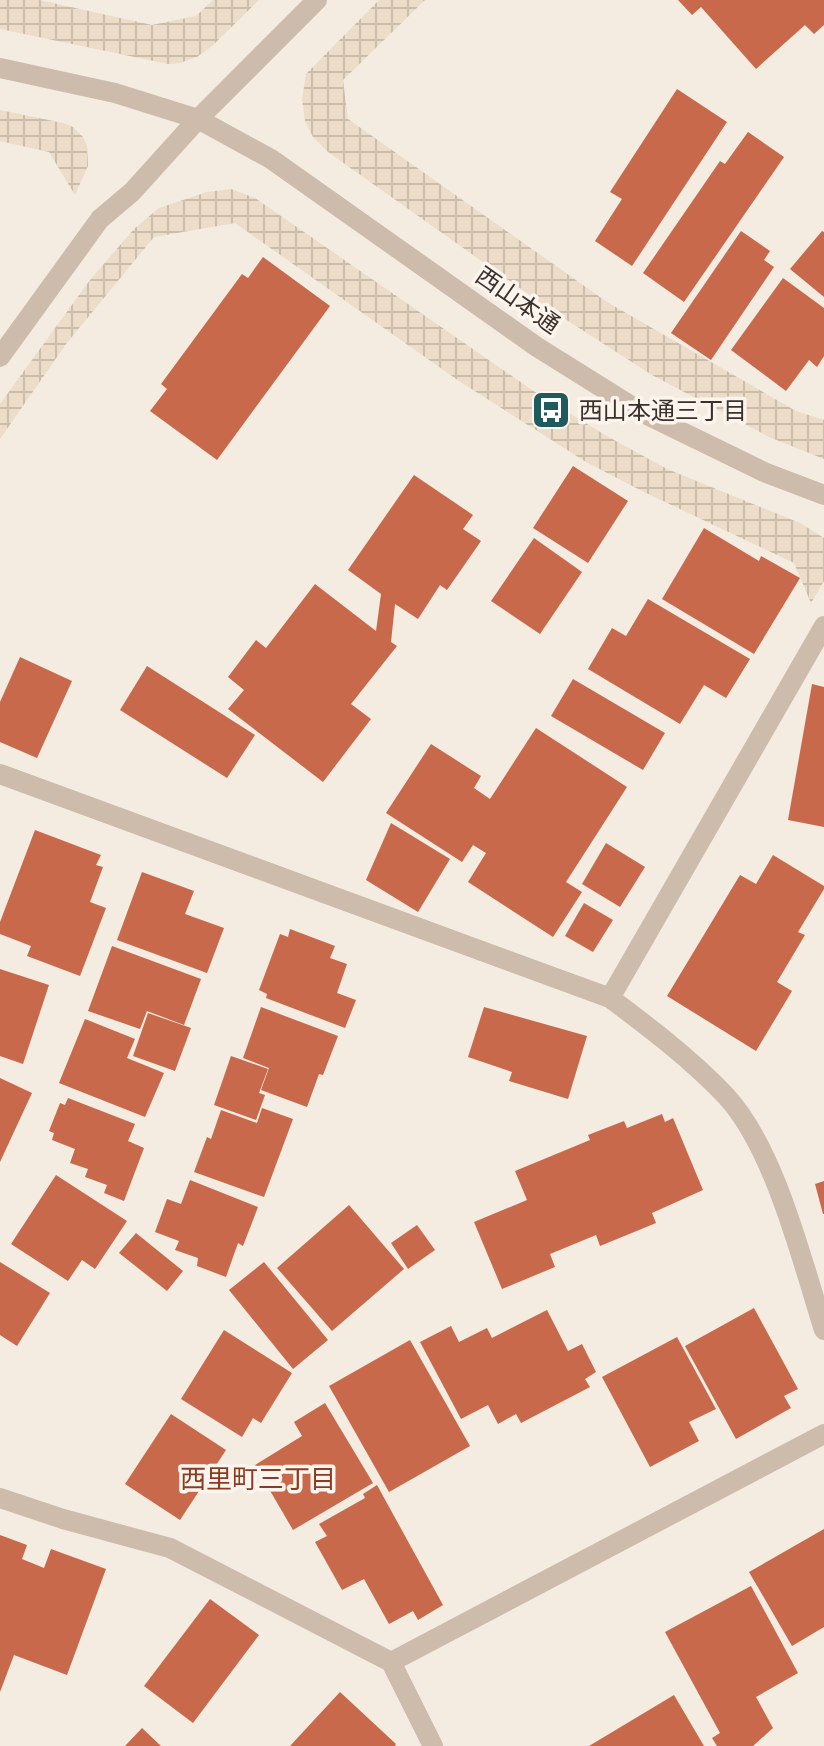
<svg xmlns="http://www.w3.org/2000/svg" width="824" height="1746" viewBox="0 0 824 1746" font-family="Raleway,'Noto Sans JP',sans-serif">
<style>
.plaza{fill:url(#plaza-grid)}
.building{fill:#c8694b}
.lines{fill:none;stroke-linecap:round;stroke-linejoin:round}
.minor{stroke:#cdbbac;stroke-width:20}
.labels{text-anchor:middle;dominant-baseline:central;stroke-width:7;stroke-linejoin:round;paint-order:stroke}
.street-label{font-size:24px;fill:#3b302b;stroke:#fbf5ee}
.poi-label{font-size:24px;fill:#3b302b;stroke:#fbf5ee;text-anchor:start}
.neighbourhood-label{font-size:26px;fill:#8c3b22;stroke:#fbf5ee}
</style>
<defs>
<pattern id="plaza-grid" width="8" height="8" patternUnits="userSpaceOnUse" patternTransform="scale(2)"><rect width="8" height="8" fill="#ecdcc8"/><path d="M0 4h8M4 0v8" fill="none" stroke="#cbbdac"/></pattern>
</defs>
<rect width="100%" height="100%" fill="#f4ebe1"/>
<g class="plaza">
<polygon points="0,0 39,0 152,25 196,16 213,0 259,0 212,46 197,57 180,63 168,64 0,29"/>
<polygon points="379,0 425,0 343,80 348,119 607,302 796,411 824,420 824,459 769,437 652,375 545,306 328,152 313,137 305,121 302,99 306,74"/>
<polygon points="0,110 63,123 73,127 83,137 87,146 88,166 75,195 49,152 0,141"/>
<polygon points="231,189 255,198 532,390 605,435 667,469 800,523 824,538 824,581 811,603 794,563 644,492 586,462 459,381 235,223 154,237 66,344 0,439 0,404 90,280 134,229 159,208 207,192"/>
</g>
<g class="building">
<polygon points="678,0 824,0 824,25 814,34 805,25 756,69 701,7 692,15"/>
<polygon points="677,89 727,122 632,266 595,241 622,199 610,192"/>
<polygon points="748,132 784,157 684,302 643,273 720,161 725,164"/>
<polygon points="741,231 770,251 764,260 774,267 711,360 671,333"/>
<polygon points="822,231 824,232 824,297 790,269"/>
<polygon points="263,257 330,306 217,460 150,411 167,389 161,384 242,274 248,278"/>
<polygon points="783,278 824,308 824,356 817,367 809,360 786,391 731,350"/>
<polygon points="573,466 628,501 588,563 533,528"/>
<polygon points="414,475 473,515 463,529 481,541 447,590 440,585 418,619 395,604 391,642 397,646 351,704 371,719 323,782 228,709 244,690 228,677 256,640 266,648 315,584 376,631 381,594 348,570"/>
<polygon points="704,528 759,561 761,556 800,578 754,654 662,599"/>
<polygon points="534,538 582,572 540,634 491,601"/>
<polygon points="648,599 750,659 726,698 704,685 680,724 588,669 612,628 626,636"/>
<polygon points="20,657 72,681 37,758 0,742 0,702"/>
<polygon points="147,666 255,735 227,778 120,710"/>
<polygon points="573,679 665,733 643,770 551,716"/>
<polygon points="812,684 824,687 824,827 788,820"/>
<polygon points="536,728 627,787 566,882 582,892 553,937 468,882 486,853 473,845 462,862 386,813 431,744 481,776 474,788 490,799"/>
<polygon points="391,823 450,859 418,912 366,880"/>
<polygon points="35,830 101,855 96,865 103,867 90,902 106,908 80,976 27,956 31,946 0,934 0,922"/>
<polygon points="606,843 645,867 620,907 582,884"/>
<polygon points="773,855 824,886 824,889 798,932 805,935 777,982 792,991 756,1051 667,996 740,875 756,884"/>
<polygon points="142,872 194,891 185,914 224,928 207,973 117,940"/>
<polygon points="584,903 613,920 593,952 565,936"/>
<polygon points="290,929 335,946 330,958 347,964 337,993 356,1000 345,1028 266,998 267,994 259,990 280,934 288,937"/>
<polygon points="112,946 201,979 184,1025 147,1011 140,1029 88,1011"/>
<polygon points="0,969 49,985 23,1064 0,1056"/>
<polygon points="261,1007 338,1036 323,1075 319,1074 307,1107 261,1090 269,1068 243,1058"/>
<polygon points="484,1007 587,1036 568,1099 509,1081 512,1072 468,1057"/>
<polygon points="148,1013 191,1028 175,1071 133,1056"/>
<polygon points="85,1019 135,1039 127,1058 164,1073 145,1117 59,1083"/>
<polygon points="231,1056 268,1069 259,1093 265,1095 256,1120 214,1105"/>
<polygon points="0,1078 32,1093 0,1162"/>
<polygon points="68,1098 135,1124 128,1141 144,1148 124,1201 104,1193 107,1185 85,1177 88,1169 70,1163 75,1149 52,1140 54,1133 49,1131 60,1103 65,1105"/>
<polygon points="262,1108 293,1119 264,1197 194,1172 207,1137 211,1139 221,1110 257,1123"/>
<polygon points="662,1114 665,1122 673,1118 703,1190 652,1213 656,1223 600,1246 596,1235 550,1254 555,1267 502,1289 474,1222 527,1200 515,1171 590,1140 588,1135 624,1121 627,1128"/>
<polygon points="56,1175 127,1221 95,1269 82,1260 68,1281 11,1244"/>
<polygon points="190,1180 258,1207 243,1246 238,1243 226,1277 197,1266 198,1258 175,1250 179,1241 155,1232 167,1199 181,1204"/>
<polygon points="824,1181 824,1214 823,1214 815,1184"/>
<polygon points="349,1205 404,1269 332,1331 277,1268"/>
<polygon points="417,1225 435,1250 408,1269 391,1243"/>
<polygon points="136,1233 183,1271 167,1291 119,1253"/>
<polygon points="0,1262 50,1293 17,1346 0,1335"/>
<polygon points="264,1262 328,1340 293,1369 229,1290"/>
<polygon points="754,1308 798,1389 784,1396 791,1408 736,1439 685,1346"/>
<polygon points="547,1310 568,1351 582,1344 596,1372 585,1379 590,1387 521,1423 516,1414 498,1424 488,1405 461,1419 420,1342 451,1326 459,1342 487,1328 492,1338"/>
<polygon points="224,1330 292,1373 261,1423 253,1418 242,1437 181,1399"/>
<polygon points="677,1337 716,1409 689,1422 699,1441 650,1467 602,1377"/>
<polygon points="410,1340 470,1446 389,1492 329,1386"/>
<polygon points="325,1403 373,1483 293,1530 255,1465 302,1436 294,1422"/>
<polygon points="171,1414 226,1450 180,1520 125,1484"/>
<polygon points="377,1485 443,1605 418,1620 413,1611 389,1624 364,1579 342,1590 315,1542 327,1536 319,1524 365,1498 363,1494"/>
<polygon points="824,1529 824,1627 792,1646 749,1572"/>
<polygon points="0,1535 27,1545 22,1559 44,1568 51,1549 106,1569 67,1675 14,1655 0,1692"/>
<polygon points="751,1586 798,1673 756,1697 773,1728 753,1746 717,1746 712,1738 720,1733 665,1632"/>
<polygon points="210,1599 259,1635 193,1723 144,1686"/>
<polygon points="340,1692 396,1744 395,1746 290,1746"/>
<polygon points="674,1695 704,1746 589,1746"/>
<polygon points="142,1728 161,1746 125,1746"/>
</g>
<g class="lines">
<g class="minor">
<polyline points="0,68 115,93 198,119 271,159 537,347 641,412 764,472 824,495"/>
<polyline points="0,357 100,219 132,192 198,119 317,0"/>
<path d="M0 774 610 998C650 1028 691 1059 726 1096 775 1149 802 1261 824 1330"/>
<polyline points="610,998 824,626"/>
<polyline points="0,1498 63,1519 170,1548 391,1662 433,1746"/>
<polyline points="391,1662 824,1434"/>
</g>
</g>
<defs>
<symbol id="bus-square" viewBox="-11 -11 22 22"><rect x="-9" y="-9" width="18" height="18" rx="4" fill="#1f5a5e" stroke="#fbf5ee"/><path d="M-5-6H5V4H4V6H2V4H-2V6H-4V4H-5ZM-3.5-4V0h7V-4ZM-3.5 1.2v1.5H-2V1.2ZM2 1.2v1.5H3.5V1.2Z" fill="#fff"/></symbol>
</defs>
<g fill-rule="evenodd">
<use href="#bus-square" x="529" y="388" width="44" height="44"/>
</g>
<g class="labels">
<g class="street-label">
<text transform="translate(518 300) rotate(35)">西山本通</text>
</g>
<g class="poi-label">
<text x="579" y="410">西山本通三丁目</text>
</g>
<g class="neighbourhood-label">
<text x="258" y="1479">西里町三丁目</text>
</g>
</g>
</svg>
